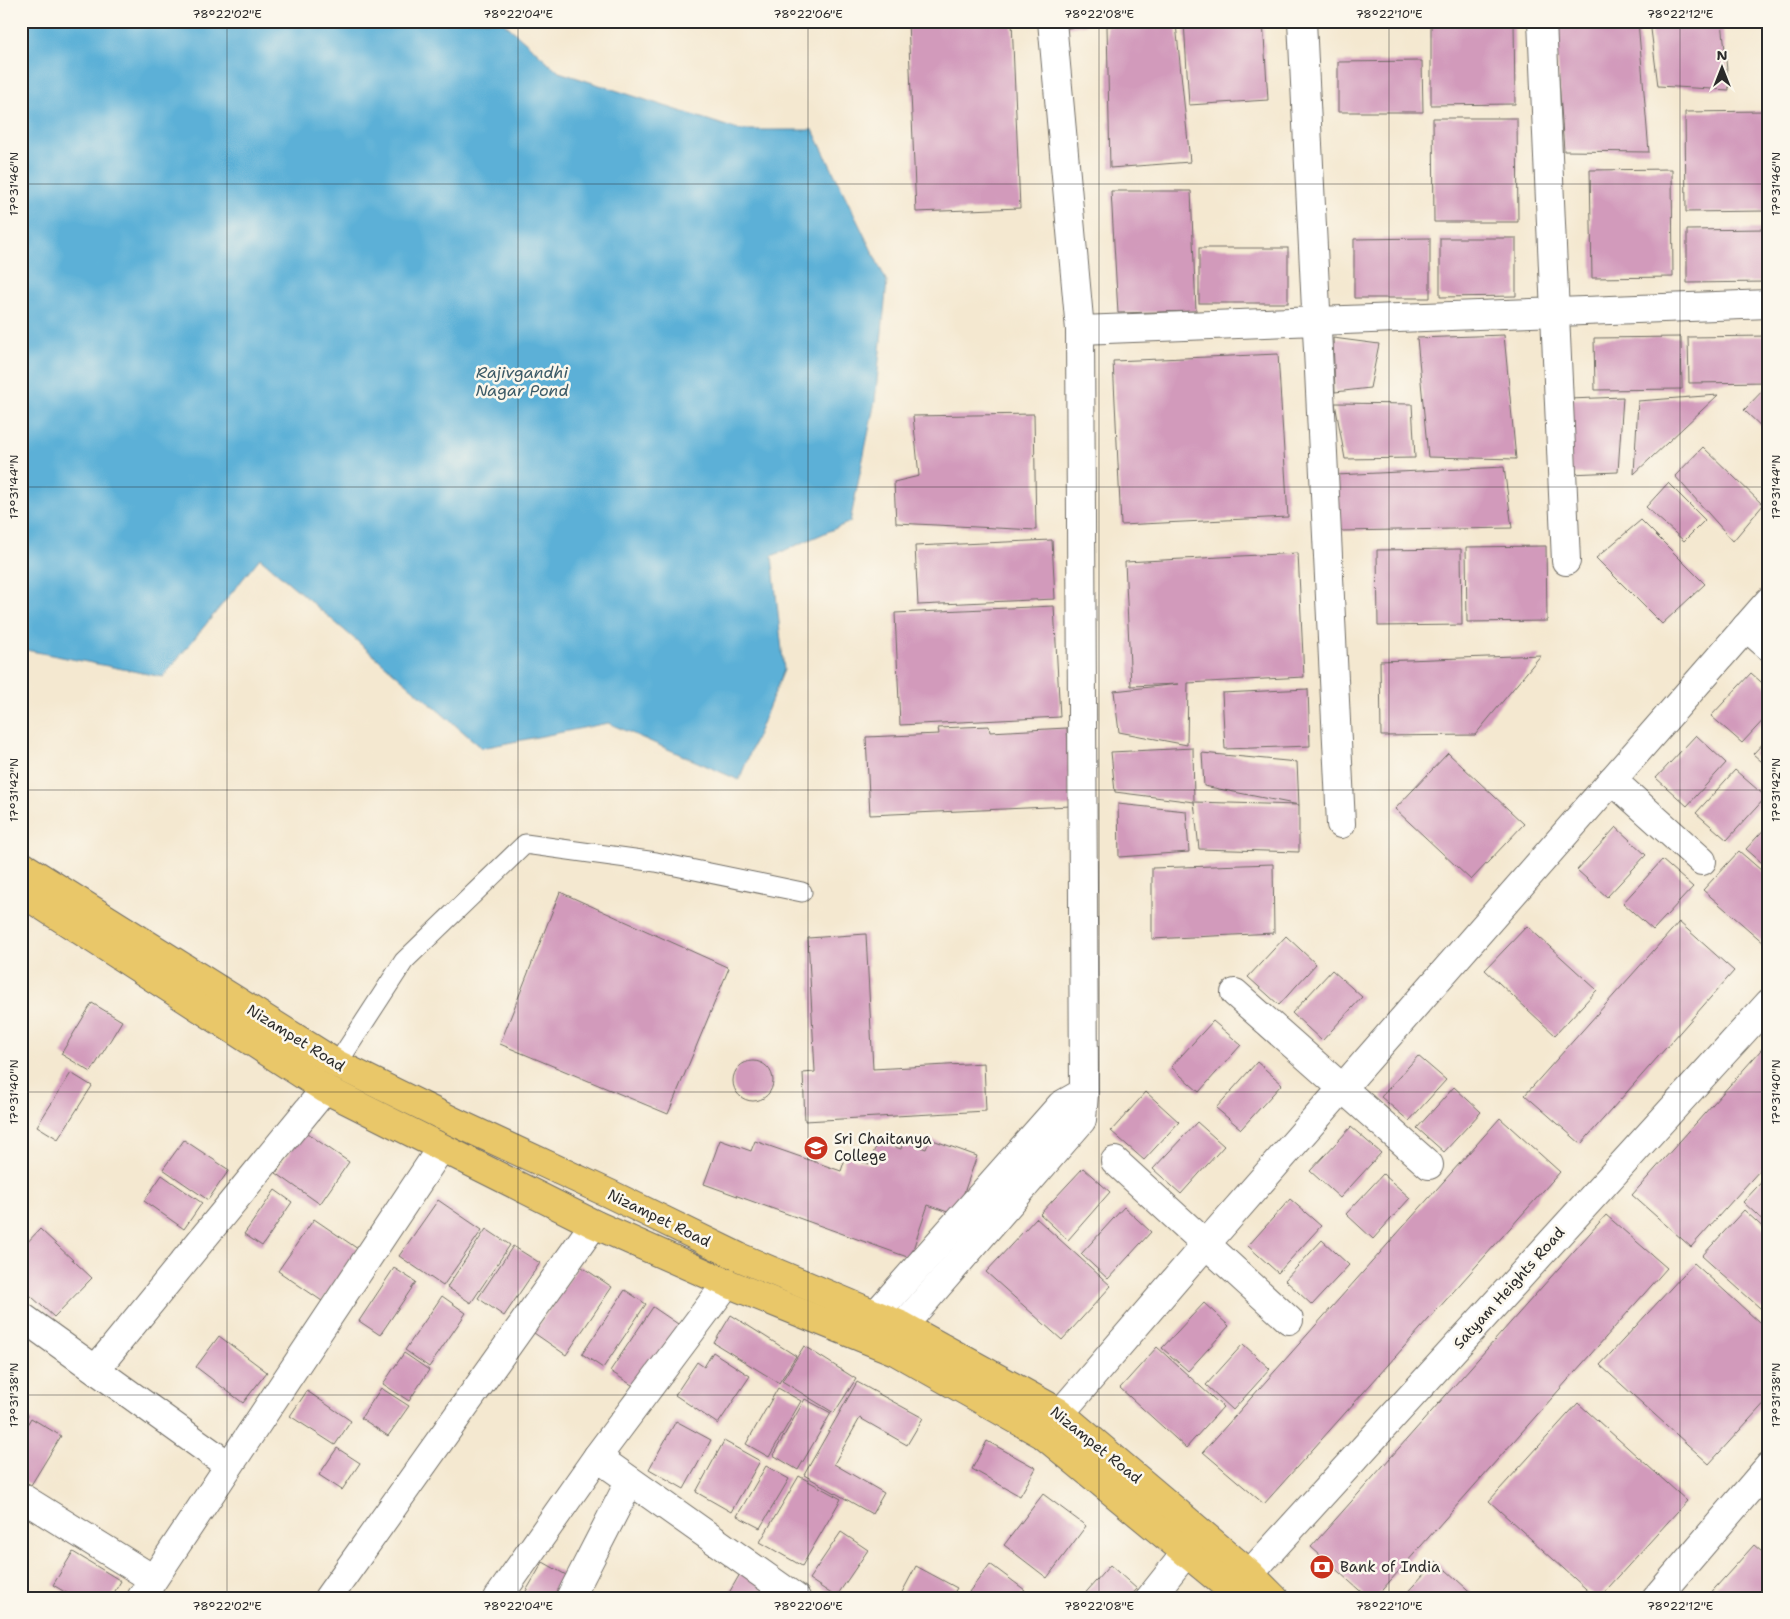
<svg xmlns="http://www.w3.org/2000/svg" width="1790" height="1619" viewBox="0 0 1790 1619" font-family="'Shantell Sans',sans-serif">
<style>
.water{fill:#5bb0d7;stroke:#436e81}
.building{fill:#d29abb}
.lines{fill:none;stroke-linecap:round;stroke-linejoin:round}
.service-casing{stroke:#716d65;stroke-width:21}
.minor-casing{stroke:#716d65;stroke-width:30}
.primary-casing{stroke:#716d65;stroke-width:30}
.service{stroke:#fff;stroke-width:19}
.minor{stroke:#fff;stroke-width:28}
.primary{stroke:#e9c769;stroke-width:28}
.ticks{fill:none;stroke:#2b2b2b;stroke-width:1;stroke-opacity:0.45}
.labels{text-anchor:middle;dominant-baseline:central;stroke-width:5;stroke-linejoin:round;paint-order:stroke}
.street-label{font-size:15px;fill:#2b2b2b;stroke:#fbf7ec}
.poi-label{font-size:15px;fill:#2b2b2b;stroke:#fbf7ec;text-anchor:start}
.water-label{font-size:16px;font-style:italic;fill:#3c5a67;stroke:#fbf7ec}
.neatline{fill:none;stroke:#2b2b2b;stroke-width:2}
.ticks-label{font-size:12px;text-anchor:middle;fill:#2b2b2b}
</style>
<rect width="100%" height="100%" fill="#fbf7ec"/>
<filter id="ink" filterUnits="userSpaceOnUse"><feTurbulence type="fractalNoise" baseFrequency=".02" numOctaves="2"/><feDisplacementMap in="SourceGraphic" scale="10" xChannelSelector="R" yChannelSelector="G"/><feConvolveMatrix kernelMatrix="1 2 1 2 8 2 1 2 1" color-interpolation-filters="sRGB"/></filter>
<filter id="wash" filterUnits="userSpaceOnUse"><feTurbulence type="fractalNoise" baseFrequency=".0096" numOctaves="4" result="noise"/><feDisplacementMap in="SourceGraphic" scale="20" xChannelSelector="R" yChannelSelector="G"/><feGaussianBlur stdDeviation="1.12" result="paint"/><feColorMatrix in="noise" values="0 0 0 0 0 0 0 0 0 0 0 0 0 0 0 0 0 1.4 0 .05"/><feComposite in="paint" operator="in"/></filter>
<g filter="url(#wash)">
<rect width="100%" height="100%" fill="#f4e8d0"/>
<polygon class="water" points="21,21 502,21 559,72 739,130 813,130 887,282 875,401 850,522 772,556 784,670 739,780 608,723 482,748 260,558 163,677 21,649"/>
<g id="blocks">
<g class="building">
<polygon points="908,21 1012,21 1020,208 916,212"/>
<polygon points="1067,21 1097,21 1097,22 1068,28"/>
<polygon points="1184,21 1263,21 1268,100 1189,105"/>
<polygon points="1431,21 1514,21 1515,104 1431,105"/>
<polygon points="1555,21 1638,21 1649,152 1564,151"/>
<polygon points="1650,21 1722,21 1729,90 1658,86"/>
<polygon points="1176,24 1190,162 1110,168 1107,26"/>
<polygon points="1422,61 1423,112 1338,112 1338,62"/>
<polygon points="1765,111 1766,211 1686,212 1685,112"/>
<polygon points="1433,118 1517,118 1518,222 1434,222"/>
<polygon points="1672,169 1673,277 1592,278 1590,170"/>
<polygon points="1111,191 1191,191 1196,311 1118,313"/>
<polygon points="1766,229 1767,282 1687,283 1687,230"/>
<polygon points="1430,238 1430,298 1354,298 1354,239"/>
<polygon points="1440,238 1516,238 1516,296 1440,297"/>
<rect x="1199" y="248" width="89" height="55"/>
<polygon points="1504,335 1516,459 1428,457 1417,338"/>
<polygon points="1769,336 1769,382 1689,383 1688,337"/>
<polygon points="1681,337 1682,389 1595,390 1594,338"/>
<polygon points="1333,338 1379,344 1370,388 1335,392"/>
<polygon points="1278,354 1288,517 1121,525 1113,361"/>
<polygon points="1769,384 1769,434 1744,410"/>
<polygon points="1718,395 1634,474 1638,401"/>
<polygon points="1623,397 1618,472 1570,474 1569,399"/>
<polygon points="1335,403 1412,404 1415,458 1345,459"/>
<polygon points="1034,414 1036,530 896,523 894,482 919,476 913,416"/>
<polygon points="1703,447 1763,505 1733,541 1675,476"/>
<polygon points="1504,467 1512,528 1341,531 1336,475"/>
<polygon points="1668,483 1705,520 1684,541 1646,507"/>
<polygon points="1641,520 1705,584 1662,624 1596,558"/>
<polygon points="1052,540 1055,599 918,605 915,546"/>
<polygon points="1546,546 1547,621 1467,622 1466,547"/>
<polygon points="1461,549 1462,625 1378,626 1377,550"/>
<polygon points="1298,553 1304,677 1188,683 1187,745 1119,732 1114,691 1178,684 1131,686 1125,562"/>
<polygon points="1054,606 1060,717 900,725 895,613"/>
<polygon points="1541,655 1475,735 1381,736 1380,661"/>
<polygon points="1751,673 1769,689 1769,714 1742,743 1711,716"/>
<polygon points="1308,689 1310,746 1225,749 1222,693"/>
<polygon points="989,726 990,732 1067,728 1071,806 870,815 866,737 939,734 938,728"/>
<polygon points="1696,735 1726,763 1687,806 1656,778"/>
<polygon points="1769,737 1769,768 1753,754"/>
<polygon points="1193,748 1194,802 1115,792 1111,752"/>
<polygon points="1202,753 1297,762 1299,805 1204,786"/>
<polygon points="1448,753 1524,824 1471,880 1395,809"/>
<polygon points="1735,770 1766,797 1727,840 1696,813"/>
<polygon points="1194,802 1299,805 1299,852 1199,849"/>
<polygon points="1118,804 1186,811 1189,852 1119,857"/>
<polygon points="1769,824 1769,869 1746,849"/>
<polygon points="1616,827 1646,855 1607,897 1577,870"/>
<polygon points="1739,851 1769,877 1769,940 1765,944 1703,890"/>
<polygon points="1662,860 1693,887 1653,930 1623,903"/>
<polygon points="1273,864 1274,933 1152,939 1152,868"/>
<polygon points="560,892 729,968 668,1114 500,1044"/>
<polygon points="1679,922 1734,971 1581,1144 1525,1095"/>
<polygon points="1527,926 1597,990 1555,1035 1485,970"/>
<polygon points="866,934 873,1069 984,1063 986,1111 805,1121 803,1073 815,1072 808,938"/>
<polygon points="1286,936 1316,964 1279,1005 1248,977"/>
<polygon points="1332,970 1362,997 1322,1041 1292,1013"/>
<polygon points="92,1003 122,1021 91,1072 61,1054"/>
<polygon points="1213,1021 1241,1045 1199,1092 1171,1067"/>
<polygon points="1769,1041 1769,1160 1691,1247 1632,1195"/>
<polygon points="1418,1056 1446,1080 1409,1121 1381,1097"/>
<circle cx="753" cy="1081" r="20"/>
<polygon points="1257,1062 1282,1084 1241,1129 1216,1108"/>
<polygon points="71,1073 92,1086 58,1139 37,1126"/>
<polygon points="1454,1087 1481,1112 1444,1152 1417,1128"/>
<polygon points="1146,1092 1179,1122 1144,1160 1111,1131"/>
<polygon points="1500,1118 1560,1172 1264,1504 1203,1452"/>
<polygon points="1197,1122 1224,1146 1181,1194 1153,1169"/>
<polygon points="1351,1127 1381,1153 1340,1198 1310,1171"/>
<polygon points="304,1131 349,1162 320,1204 276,1173"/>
<polygon points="930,1139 977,1156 956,1215 928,1205 910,1258 704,1184 720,1140 751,1151 755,1141 841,1171 846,1156 869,1164 878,1141 901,1149 903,1141 926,1149"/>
<polygon points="184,1140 229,1170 208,1200 163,1169"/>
<polygon points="1083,1168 1110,1192 1068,1240 1040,1214"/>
<polygon points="1383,1174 1410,1198 1373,1239 1346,1214"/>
<polygon points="1769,1174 1769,1226 1743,1202"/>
<polygon points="162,1175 202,1203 184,1229 144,1201"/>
<polygon points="275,1190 292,1202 262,1246 244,1234"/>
<polygon points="1290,1199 1321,1226 1278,1273 1248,1246"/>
<polygon points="438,1200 482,1230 443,1286 399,1256"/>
<polygon points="1124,1207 1151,1232 1108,1279 1081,1254"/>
<polygon points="1744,1210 1769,1233 1769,1316 1702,1256"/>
<polygon points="1606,1215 1667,1268 1375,1598 1368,1598 1311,1547"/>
<polygon points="1036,1218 1111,1286 1062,1340 986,1272"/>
<polygon points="314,1219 358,1249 322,1301 278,1271"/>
<polygon points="40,1229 92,1278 54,1317 21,1287 21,1249"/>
<polygon points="486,1229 510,1245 471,1303 447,1287"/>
<polygon points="1322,1240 1349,1265 1312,1305 1285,1280"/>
<polygon points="513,1246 540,1263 504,1316 478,1298"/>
<polygon points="1694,1263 1769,1331 1769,1398 1709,1464 1600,1365"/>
<polygon points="579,1265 612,1287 566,1355 534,1333"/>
<polygon points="394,1268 416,1282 380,1335 359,1321"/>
<polygon points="625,1290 646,1304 603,1368 582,1354"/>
<polygon points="442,1296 466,1313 429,1367 405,1350"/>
<polygon points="1204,1303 1229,1326 1188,1371 1162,1348"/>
<polygon points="653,1307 681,1326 638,1389 610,1371"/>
<polygon points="731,1315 796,1356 779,1383 714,1343"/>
<polygon points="219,1336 267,1372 243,1403 196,1367"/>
<polygon points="1243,1344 1270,1369 1233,1410 1206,1385"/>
<polygon points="804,1346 856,1379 834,1413 782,1381"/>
<polygon points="1157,1347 1223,1407 1186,1448 1120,1388"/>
<polygon points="713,1352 750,1376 718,1424 675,1395 697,1362 704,1367"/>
<polygon points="404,1353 429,1370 409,1401 383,1384"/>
<polygon points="857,1382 923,1418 907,1445 860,1418 834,1464 884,1493 872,1514 804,1475"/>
<polygon points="381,1388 409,1406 388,1436 361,1418"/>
<polygon points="778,1388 801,1401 769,1457 746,1444"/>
<polygon points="307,1391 351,1421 335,1445 290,1416"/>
<polygon points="805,1399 831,1413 798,1470 773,1455"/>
<polygon points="1578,1403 1687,1501 1599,1598 1596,1598 1489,1501"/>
<polygon points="21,1410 28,1415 21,1425"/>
<polygon points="31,1418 61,1436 31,1485 21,1479 21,1435"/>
<polygon points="676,1421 711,1440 684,1489 649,1469"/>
<polygon points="724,1441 760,1461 731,1512 696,1492"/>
<polygon points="987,1441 1036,1468 1020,1496 972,1469"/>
<polygon points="337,1448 360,1463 342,1490 319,1475"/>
<polygon points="766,1466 789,1479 760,1528 737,1516"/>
<polygon points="799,1476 841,1499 802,1566 760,1542"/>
<polygon points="1043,1494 1086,1526 1047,1578 1004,1545"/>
<polygon points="841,1532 868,1550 836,1597 809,1579"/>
<polygon points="1754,1545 1769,1558 1769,1598 1706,1598"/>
<polygon points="73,1552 121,1581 111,1598 75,1598 53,1585"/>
<polygon points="1436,1561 1477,1598 1402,1598"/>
<polygon points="543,1562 575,1580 565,1598 522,1598"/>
<polygon points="990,1564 1025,1590 1019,1598 977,1598 969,1592"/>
<polygon points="1110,1565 1137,1589 1129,1598 1081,1598"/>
<polygon points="916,1566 957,1588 951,1598 899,1598"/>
<polygon points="744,1567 768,1581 758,1598 726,1598"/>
</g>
</g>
</g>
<g filter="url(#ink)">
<use href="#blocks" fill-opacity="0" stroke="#716d65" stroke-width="1"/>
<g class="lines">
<defs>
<polyline id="service" points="337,1064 404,961 525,844 656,862 802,892"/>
<g id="minor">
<polyline points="1302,21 1341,824"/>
<polyline points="1542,21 1566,561"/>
<polyline points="1080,330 1769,304"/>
<polyline points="1746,627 1769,647"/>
<polyline points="1612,780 1702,861"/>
<polyline points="1235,993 1429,1165"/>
<polyline points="1115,1161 1289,1320"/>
<polyline points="21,1316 228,1465"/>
<polyline points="863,1333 876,1314 1061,1105 1084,1092"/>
<polyline points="891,1346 903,1326 1082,1120 1084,1092 1080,330 1052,21"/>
<polyline points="96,1369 325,1089"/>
<polyline points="1045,1431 1206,1244 1769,601"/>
<polyline points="597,1457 796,1598"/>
<polyline points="21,1497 153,1579"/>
<polyline points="1234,1591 1769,1003"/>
<polyline points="141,1598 441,1148"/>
<polyline points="328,1598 594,1224"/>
<polyline points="498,1598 597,1457 727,1283"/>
<polyline points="570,1598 630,1481"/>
<polyline points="1150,1598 1200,1535"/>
<polyline points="1656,1598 1769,1466"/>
</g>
<g id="primary">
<polyline points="21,865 337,1064 455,1122 610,1194 739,1257 903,1326 1059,1412 1250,1574 1274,1598"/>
<polyline points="21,892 325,1089 594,1224 727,1283 895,1351 1042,1434 1241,1598"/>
</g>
</defs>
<use href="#service" class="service-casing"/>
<use href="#minor" class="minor-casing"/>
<use href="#primary" class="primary-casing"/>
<use href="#service" class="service"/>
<use href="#minor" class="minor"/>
<use href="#primary" class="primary"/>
</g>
</g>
<path class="ticks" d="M227 21V1598M518 21V1598M808 21V1598M1099 21V1598M1389 21V1598M1680 21V1598M21 184H1769M21 487H1769M21 790H1769M21 1092H1769M21 1395H1769"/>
<defs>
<symbol id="university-disc" viewBox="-11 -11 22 22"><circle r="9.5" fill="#c8321e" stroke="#fbf7ec"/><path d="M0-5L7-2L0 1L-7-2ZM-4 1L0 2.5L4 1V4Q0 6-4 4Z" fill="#fff"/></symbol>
<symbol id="bank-disc" viewBox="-11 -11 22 22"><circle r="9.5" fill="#c8321e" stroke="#fbf7ec"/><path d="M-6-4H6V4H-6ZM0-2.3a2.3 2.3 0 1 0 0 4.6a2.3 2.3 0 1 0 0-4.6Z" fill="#fff"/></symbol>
</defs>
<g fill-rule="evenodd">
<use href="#university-disc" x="802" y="1134" width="28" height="28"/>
<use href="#bank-disc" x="1308" y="1553" width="28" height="28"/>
</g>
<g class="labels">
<g class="street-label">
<text transform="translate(296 1038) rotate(32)">Nizampet Road</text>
<text transform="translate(659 1218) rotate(26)">Nizampet Road</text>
<text transform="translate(1509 1288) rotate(-48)">Satyam Heights Road</text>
<text transform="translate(1096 1445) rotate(39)">Nizampet Road</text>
</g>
<g class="poi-label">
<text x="834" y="1139">Sri Chaitanya<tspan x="834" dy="17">College</tspan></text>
<text x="1340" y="1567">Bank of India</text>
</g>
<g class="water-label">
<text x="522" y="372">Rajivgandhi<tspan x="522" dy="18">Nagar Pond</tspan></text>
</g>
</g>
<rect width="1790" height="1619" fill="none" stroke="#fbf7ec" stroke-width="55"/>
<g transform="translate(1722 68)" stroke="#fbf7ec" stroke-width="4" paint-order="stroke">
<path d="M0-4L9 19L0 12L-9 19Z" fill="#2b2b2b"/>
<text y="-8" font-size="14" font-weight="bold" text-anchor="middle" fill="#2b2b2b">N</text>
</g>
<rect x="28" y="28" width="1734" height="1564" class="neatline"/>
<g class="ticks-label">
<text x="227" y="18">78°22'02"E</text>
<text x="518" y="18">78°22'04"E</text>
<text x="808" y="18">78°22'06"E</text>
<text x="1099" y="18">78°22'08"E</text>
<text x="1389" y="18">78°22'10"E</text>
<text x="1680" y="18">78°22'12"E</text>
<text transform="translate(14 184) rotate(-90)" y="4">17°31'46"N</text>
<text transform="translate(1776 184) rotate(-90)" y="4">17°31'46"N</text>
<text transform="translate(14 487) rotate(-90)" y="4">17°31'44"N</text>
<text transform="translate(1776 487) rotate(-90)" y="4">17°31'44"N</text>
<text transform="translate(14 790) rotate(-90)" y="4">17°31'42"N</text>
<text transform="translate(1776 790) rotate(-90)" y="4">17°31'42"N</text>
<text transform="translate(14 1092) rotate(-90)" y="4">17°31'40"N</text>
<text transform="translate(1776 1092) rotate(-90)" y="4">17°31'40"N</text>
<text transform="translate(14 1395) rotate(-90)" y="4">17°31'38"N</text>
<text transform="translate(1776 1395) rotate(-90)" y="4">17°31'38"N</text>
<text x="227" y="1610">78°22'02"E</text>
<text x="518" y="1610">78°22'04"E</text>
<text x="808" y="1610">78°22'06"E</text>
<text x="1099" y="1610">78°22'08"E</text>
<text x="1389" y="1610">78°22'10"E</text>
<text x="1680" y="1610">78°22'12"E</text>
</g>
</svg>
